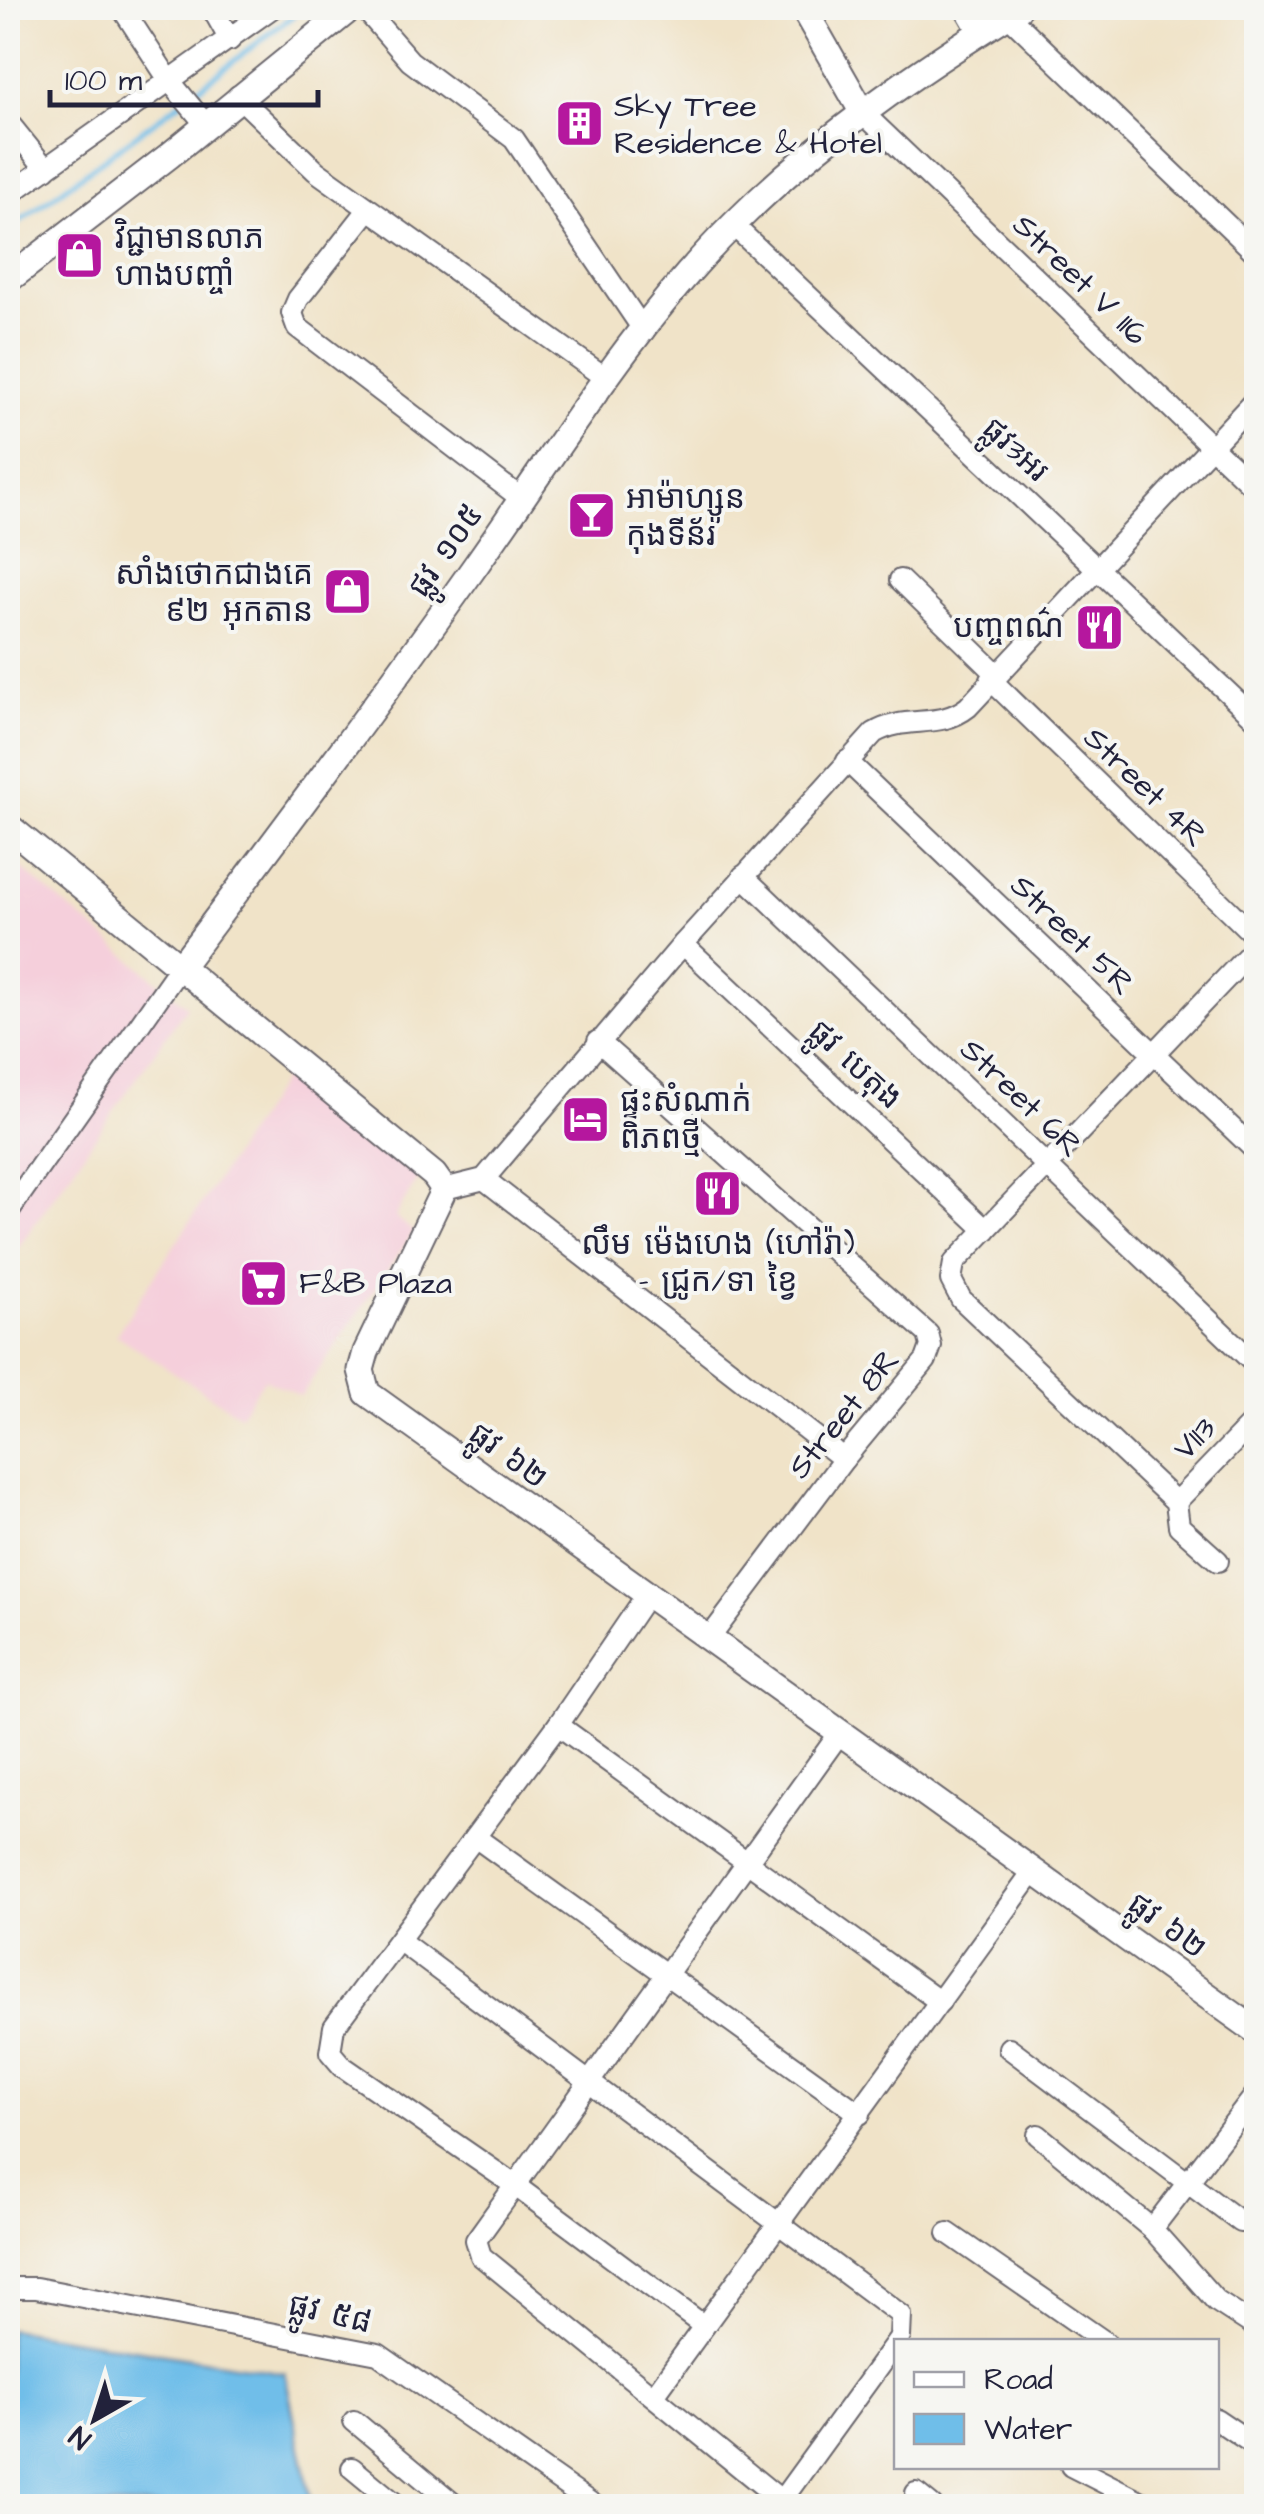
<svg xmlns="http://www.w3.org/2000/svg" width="1264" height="2514" viewBox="0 0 1264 2514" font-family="'Architects Daughter','Noto Sans Khmer',sans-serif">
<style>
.built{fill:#f5cfdb}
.water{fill:#6fbee9;stroke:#487092;stroke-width:2.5}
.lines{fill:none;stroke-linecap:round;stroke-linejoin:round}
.stream{stroke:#6fbee9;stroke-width:5}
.minor-casing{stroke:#6a666c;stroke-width:24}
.tertiary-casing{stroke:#6a666c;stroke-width:29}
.minor{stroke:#fff;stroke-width:20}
.tertiary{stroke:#fff;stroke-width:25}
.labels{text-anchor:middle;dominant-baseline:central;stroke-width:8;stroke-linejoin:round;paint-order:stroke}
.poi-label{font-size:32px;fill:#22223b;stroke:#f6f6f2;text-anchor:start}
.street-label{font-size:32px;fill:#22223b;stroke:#f6f6f2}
</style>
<rect width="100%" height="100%" fill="#f6f6f2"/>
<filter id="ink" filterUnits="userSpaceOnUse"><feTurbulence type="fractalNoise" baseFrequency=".01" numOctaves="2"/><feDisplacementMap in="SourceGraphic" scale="20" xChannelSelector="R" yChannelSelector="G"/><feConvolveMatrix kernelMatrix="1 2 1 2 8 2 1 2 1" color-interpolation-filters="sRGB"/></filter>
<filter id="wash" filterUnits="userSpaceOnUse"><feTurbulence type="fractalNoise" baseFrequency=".0048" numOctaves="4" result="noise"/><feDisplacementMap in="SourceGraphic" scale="40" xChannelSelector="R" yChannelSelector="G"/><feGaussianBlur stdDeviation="2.25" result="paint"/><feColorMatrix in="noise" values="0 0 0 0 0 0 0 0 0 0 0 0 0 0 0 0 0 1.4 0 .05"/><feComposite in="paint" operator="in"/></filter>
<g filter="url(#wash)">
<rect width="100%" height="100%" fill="#f0e3c8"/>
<g class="built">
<polygon points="8,857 187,1006 8,1262"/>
<polygon points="293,1063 424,1168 395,1217 414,1232 301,1396 264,1379 240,1415 116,1335"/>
</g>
<polygon class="water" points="8,2329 285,2373 312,2506 8,2506"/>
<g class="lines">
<g class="stream">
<polyline points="191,94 303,8"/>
<polyline points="8,230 182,101"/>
</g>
</g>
</g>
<g filter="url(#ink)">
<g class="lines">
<defs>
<g id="minor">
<polyline points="122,8 169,80 206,125"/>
<polyline points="212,8 230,40"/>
<polyline points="364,8 410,61 514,139 644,331"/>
<polyline points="965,8 980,34"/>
<polyline points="1008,15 1256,253"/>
<polyline points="238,96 316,171 607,379"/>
<polyline points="863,113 1256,489"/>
<polyline points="8,122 46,169"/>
<polyline points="8,195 272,8"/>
<polyline points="368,210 298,299 292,313 297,327 522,499"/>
<polyline points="733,225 1256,719"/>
<polyline points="900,580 997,674"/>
<polyline points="991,680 1256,937"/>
<polyline points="847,761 1256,1151"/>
<polyline points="743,876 1256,1365"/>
<polyline points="683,944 986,1230"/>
<polyline points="598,1041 928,1334 931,1346 926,1360 844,1459 708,1640"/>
<polyline points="484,1179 844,1459"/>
<path d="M444 1189 484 1179 683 944 874 733C906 714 939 730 968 707L1256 399"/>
<polyline points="8,1212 180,967"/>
<polyline points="1176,1502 1256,1419"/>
<polyline points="1218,1561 1179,1526 1176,1502 961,1299 951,1280 954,1263 1256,947"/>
<polyline points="646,1596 558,1725 334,2027 330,2052 342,2066 513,2184 704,2326"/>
<polyline points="558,1725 940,2002"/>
<polyline points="475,1837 860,2114"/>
<polyline points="400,1941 901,2315 900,2337 781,2501"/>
<polyline points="1009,2048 1240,2222"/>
<polyline points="1038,2135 1152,2229 1216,2301 1256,2327"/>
<polyline points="1152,2229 1256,2094"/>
<polyline points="948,2233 1105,2342"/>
<polyline points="8,2288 36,2288 378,2354 595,2506"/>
<polyline points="655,2394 1034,1871"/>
<polyline points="1216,2419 1256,2446"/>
<polyline points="354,2421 456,2506"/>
<polyline points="1071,2466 1150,2506"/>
<polyline points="352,2468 398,2506"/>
<polyline points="916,2493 932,2506"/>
<polyline points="788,2506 481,2256 476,2240 839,1734"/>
</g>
<g id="tertiary">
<polyline points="803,8 863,113"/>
<polyline points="8,280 170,155 351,8"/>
<polyline points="8,826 434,1175 444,1189 366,1352 361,1370 367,1393 1256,2031"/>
<path d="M180 967C280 834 380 701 476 565 558 449 635 322 736 222 820 138 919 70 1019 8"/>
</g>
</defs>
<use href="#minor" class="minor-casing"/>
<use href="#tertiary" class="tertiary-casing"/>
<use href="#minor" class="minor"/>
<use href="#tertiary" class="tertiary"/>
</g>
</g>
<defs>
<symbol id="building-square" viewBox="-11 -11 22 22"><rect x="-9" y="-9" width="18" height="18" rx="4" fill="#b5179e" stroke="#f6f6f2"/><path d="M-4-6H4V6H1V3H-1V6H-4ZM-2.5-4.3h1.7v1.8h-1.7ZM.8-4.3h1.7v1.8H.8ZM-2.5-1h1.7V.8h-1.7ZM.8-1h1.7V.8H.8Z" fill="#fff"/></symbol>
<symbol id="shop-square" viewBox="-11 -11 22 22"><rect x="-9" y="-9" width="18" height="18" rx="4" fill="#b5179e" stroke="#f6f6f2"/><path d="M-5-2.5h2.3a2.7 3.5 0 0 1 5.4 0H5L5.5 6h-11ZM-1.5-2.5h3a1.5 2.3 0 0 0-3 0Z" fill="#fff"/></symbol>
<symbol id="bar-square" viewBox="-11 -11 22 22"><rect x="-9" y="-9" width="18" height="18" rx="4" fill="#b5179e" stroke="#f6f6f2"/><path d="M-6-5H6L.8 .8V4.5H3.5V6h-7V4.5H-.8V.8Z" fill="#fff"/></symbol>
<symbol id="restaurant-square" viewBox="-11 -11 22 22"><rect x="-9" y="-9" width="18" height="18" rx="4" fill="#b5179e" stroke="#f6f6f2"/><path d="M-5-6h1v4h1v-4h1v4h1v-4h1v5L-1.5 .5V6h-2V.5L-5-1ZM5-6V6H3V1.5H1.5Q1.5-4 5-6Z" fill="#fff"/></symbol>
<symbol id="hotel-square" viewBox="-11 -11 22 22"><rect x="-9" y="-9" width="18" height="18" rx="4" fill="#b5179e" stroke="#f6f6f2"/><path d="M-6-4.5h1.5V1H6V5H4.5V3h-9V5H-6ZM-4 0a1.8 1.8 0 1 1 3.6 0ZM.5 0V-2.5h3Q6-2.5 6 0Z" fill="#fff"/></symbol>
<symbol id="supermarket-square" viewBox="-11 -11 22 22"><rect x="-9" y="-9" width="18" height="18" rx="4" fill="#b5179e" stroke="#f6f6f2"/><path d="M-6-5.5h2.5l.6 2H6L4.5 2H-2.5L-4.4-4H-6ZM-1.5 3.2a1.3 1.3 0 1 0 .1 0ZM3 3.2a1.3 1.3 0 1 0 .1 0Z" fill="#fff"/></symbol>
</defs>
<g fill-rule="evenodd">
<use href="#building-square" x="552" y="96" width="55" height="55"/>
<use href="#shop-square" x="52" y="228" width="55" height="55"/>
<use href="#bar-square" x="564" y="488" width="55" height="55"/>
<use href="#shop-square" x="320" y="564" width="55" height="55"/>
<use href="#restaurant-square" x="1072" y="600" width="55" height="55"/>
<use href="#hotel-square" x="558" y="1092" width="55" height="55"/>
<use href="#restaurant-square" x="690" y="1166" width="55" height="55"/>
<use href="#supermarket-square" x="236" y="1256" width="55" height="55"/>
</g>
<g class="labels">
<g class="poi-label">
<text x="614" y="106">Sky Tree<tspan x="614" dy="37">Residence &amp; Hotel</tspan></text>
<text x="115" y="238">វិជ្ជាមានលាភ<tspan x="115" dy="37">ហាងបញ្ចាំ</tspan></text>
<text x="626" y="498">អាម៉ាហ្សូន<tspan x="626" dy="37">កុងទីន័រ</tspan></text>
<text x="313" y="574" text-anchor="end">សាំងថោកជាងគេ<tspan x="313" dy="37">៩២ អុកតាន</tspan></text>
<text x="1064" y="627" text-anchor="end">បញ្ចពណ៌</text>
<text x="620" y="1101">ផ្ទះសំណាក់<tspan x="620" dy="37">ពិភពថ្មី</tspan></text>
<text x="718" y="1244" text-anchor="middle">លឹម ម៉េងហេង (ហៅរ៉ា)<tspan x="718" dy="37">- ជ្រូក/ទា ខ្វៃ</tspan></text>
<text x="299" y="1283">F&amp;B Plaza</text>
</g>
<g class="street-label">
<text transform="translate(1080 280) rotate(44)">Street V 116</text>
<text transform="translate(1015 450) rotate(43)">ផ្លូវ3អរ</text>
<text transform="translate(446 551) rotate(-55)">ផ្លូវ ១០៥</text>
<text transform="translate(1145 787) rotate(44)">Street 4R</text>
<text transform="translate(1072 935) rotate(44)">Street 5R</text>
<text transform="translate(855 1065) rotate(43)">ផ្លូវ បេតុង</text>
<text transform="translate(1021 1098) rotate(44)">Street 6R</text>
<text transform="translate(844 1414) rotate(-51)">Street 8R</text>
<text transform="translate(1195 1439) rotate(-46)">V113</text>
<text transform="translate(508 1456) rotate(36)">ផ្លូវ ៦២</text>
<text transform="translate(1167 1926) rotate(36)">ផ្លូវ ៦២</text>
<text transform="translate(330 2314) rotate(13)">ផ្លូវ ៥៨</text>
</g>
</g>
<rect width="1264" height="2514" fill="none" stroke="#f6f6f2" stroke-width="40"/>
<rect x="894" y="2339" width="325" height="130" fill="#f6f6f2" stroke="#a1a1a9" stroke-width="2.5"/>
<rect x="914" y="2372" width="50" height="15" fill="#ffffff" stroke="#a1a1a9" stroke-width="2.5"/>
<text x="984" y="2389" font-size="30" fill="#22223b">Road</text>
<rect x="914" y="2414" width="50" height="30" fill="#6fbee9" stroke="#a1a1a9" stroke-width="2.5"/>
<text x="984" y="2439" font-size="30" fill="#22223b">Water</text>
<g transform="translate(95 2419) rotate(219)" stroke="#f6f6f2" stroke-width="8" paint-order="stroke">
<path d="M0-8L18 38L0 25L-18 38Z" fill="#22223b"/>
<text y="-15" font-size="28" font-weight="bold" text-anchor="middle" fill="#22223b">N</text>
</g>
<path d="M50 90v15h268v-15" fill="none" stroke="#22223b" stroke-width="5"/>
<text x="65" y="90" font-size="30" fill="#22223b" stroke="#f6f6f2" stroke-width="8" paint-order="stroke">100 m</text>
</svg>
